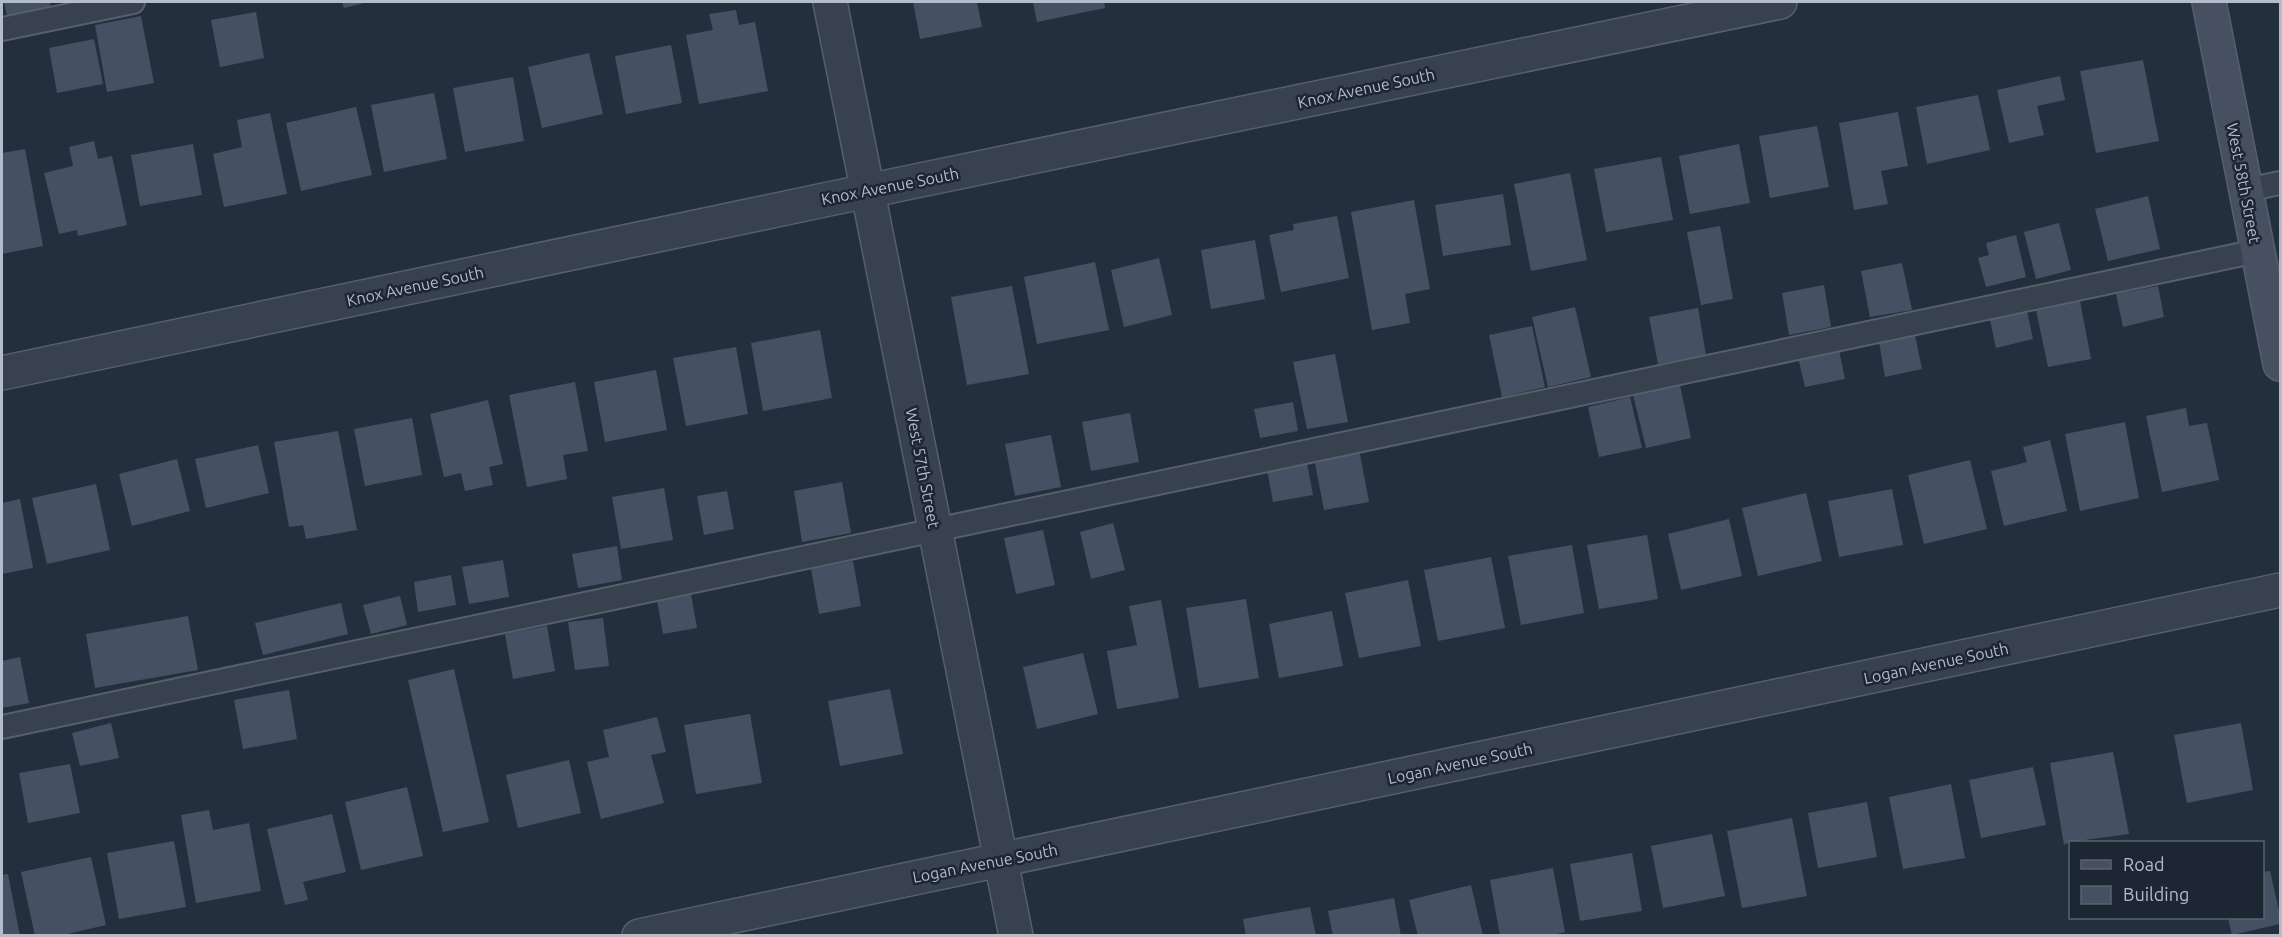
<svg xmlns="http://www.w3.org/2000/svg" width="2282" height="937" viewBox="0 0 2282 937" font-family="Ubuntu,sans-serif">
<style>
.building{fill:#455162}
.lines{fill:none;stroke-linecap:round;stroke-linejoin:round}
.lane-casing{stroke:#565f6c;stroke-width:26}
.street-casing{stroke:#565f6c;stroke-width:36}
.secondary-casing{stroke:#565f6c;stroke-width:36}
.lane{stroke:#38414e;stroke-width:22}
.street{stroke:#38414e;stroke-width:33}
.secondary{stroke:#465061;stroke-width:33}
.labels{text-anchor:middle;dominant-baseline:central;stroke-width:5;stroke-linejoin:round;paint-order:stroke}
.street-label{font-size:16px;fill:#b4bcc9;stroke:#1d2633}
</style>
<rect width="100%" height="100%" fill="#242f3e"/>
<g class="building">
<polygon points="4,2 50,2 51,8 7,16"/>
<polygon points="342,2 368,2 344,8"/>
<polygon points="913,2 977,2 982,27 920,39"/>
<polygon points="1033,2 1104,2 1105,8 1037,22"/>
<polygon points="736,10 739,25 755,22 768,91 699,104 686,35 713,30 709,14"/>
<polygon points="256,12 264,58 220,67 211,20"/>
<polygon points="141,16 154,83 107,92 95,25"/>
<polygon points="94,39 103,84 57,93 49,48"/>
<polygon points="671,45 682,103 626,114 615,56"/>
<polygon points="589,53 603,114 542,128 528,67"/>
<polygon points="2143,60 2159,141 2096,153 2080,71"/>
<polygon points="2060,76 2065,100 2037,106 2044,135 2009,143 1997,90"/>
<polygon points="513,77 524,141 465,152 453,88"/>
<polygon points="434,93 447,159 384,172 371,105"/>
<polygon points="1978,95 1990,150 1927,164 1916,107"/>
<polygon points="356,107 372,175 301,191 286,123"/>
<polygon points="1898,112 1908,166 1881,171 1888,204 1854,210 1839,123"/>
<polygon points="270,113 287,194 224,207 213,154 242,147 237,120"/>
<polygon points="1817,126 1829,187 1770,198 1759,136"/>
<polygon points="94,141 98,159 112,156 127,225 78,236 77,230 59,234 44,173 73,166 69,147"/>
<polygon points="193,144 202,195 140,206 131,155"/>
<polygon points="1739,144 1750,203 1690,214 1679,156"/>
<polygon points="25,149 43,246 2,254 2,153"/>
<polygon points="1661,157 1673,220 1606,232 1594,169"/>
<polygon points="1570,173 1587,260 1531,271 1514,184"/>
<polygon points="1503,194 1511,245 1443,256 1435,205"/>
<polygon points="2148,196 2160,249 2108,261 2095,209"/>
<polygon points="1414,200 1430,289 1405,294 1410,323 1372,330 1351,212"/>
<polygon points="1337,216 1349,278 1281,292 1269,235 1294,230 1293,224"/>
<polygon points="2059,223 2071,270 2036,279 2024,232"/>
<polygon points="1720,226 1733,299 1701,305 1687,232"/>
<polygon points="2016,235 2026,277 1986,287 1978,258 1989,255 1986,243"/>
<polygon points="1255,240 1265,299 1211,309 1201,250"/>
<polygon points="1159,258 1172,315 1124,327 1111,270"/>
<polygon points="1095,262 1109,330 1037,344 1024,277"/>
<polygon points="1902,263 1912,310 1870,317 1861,271"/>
<polygon points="1824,285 1831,327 1789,335 1782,293"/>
<polygon points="1012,286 1029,374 967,385 951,297"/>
<polygon points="2158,286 2164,317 2123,327 2116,294"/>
<polygon points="2080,301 2091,359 2048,367 2036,310"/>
<polygon points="1575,307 1591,377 1548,387 1532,317"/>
<polygon points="1698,308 1706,355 1658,364 1649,317"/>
<polygon points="2027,311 2033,339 1996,348 1990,320"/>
<polygon points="1532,326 1545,387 1502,397 1489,335"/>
<polygon points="820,330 832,398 763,411 751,343"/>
<polygon points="1915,335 1922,369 1885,377 1879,342"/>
<polygon points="736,347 748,414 686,426 673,358"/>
<polygon points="1839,350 1845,379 1805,387 1798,357"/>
<polygon points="1335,354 1348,422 1307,429 1293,362"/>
<polygon points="656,370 667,430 605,442 594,382"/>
<polygon points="575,382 588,451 563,455 567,479 527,487 509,395"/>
<polygon points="1680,385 1691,438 1646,448 1633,395"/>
<polygon points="1630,397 1642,448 1599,457 1588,407"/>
<polygon points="488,400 503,464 489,467 493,485 465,491 461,473 444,477 430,414"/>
<polygon points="1293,402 1298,431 1260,438 1254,409"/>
<polygon points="2186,408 2189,426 2207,423 2219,480 2162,492 2146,416"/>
<polygon points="1130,413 1139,462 1091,471 1082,422"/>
<polygon points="412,418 422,475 365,486 354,429"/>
<polygon points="2125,422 2139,498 2080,511 2065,434"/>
<polygon points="338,431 357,530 306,539 303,525 289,527 274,442"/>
<polygon points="1051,435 1061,487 1015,496 1005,444"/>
<polygon points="2050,440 2067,511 2004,526 1991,471 2027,462 2023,447"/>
<polygon points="258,445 269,493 206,508 195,459"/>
<polygon points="1359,449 1369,502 1324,510 1314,458"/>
<polygon points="177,459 190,511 132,526 119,474"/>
<polygon points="1970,460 1987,529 1924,544 1908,475"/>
<polygon points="1307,463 1313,495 1273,502 1267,470"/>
<polygon points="842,482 851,533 802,542 794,491"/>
<polygon points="96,484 110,550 47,564 32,498"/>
<polygon points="664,488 673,540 621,549 612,497"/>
<polygon points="1892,489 1903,545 1839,557 1828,501"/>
<polygon points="727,491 734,529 704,535 697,496"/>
<polygon points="1806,493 1822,561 1758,576 1742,508"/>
<polygon points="20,499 33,568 2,574 2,503"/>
<polygon points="1729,519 1742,576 1681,590 1668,534"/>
<polygon points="1113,523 1125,570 1091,579 1080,532"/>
<polygon points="1043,530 1055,585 1016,594 1004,538"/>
<polygon points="1647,535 1658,599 1599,609 1587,545"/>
<polygon points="1572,545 1584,613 1521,625 1508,556"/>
<polygon points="617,546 622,580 578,588 572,554"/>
<polygon points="1491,557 1505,628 1438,641 1424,570"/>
<polygon points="503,560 509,597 469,604 462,567"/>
<polygon points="853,561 861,606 819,614 811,569"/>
<polygon points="451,575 456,605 418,612 414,582"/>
<polygon points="1408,580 1421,646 1359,658 1345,593"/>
<polygon points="691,594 697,628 663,634 657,600"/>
<polygon points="400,596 407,625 371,634 363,605"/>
<polygon points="1246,599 1259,678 1199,688 1186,608"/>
<polygon points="1161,600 1179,698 1117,709 1107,651 1137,645 1129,606"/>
<polygon points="341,603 348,634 263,655 255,623"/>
<polygon points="1332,611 1343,666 1279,678 1269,624"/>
<polygon points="188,616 198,670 95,688 86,634"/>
<polygon points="603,618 609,666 575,670 568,622"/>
<polygon points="547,626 555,671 513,679 505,634"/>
<polygon points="1083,653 1098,714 1037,729 1023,667"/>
<polygon points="20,657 29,703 2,708 2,661"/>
<polygon points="454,669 489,822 443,832 408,680"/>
<polygon points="890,689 903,754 840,766 828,701"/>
<polygon points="289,690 297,739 243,749 234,700"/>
<polygon points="750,714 762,783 696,794 684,725"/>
<polygon points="657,717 666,752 651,755 664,803 601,819 587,762 609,757 603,730"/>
<polygon points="111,723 119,758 80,766 72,733"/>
<polygon points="2241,723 2253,790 2187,803 2174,735"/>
<polygon points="2113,752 2129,834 2070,842 2064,845 2050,763"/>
<polygon points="569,760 581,813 518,828 506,775"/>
<polygon points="70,764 80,813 28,823 19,773"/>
<polygon points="2033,767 2046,825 1981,838 1969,780"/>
<polygon points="1951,784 1965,858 1903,869 1889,797"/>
<polygon points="407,787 423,856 361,870 345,802"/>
<polygon points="1867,802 1877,857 1818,868 1808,813"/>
<polygon points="209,810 213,830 249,823 261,891 196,903 181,815"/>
<polygon points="332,814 346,872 303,882 308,900 285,905 267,829"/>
<polygon points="1792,818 1807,896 1742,908 1727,831"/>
<polygon points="1712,834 1725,896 1663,908 1651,846"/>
<polygon points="174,841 186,907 119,919 107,853"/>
<polygon points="1632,853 1642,911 1580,921 1570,864"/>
<polygon points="91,857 106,925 59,936 35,936 21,872"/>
<polygon points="1553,868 1565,932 1548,936 1500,936 1490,880"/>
<polygon points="2270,871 2280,915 2280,924 2232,935 2228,918 2262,918 2262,872"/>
<polygon points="8,874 20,936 2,936 2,875"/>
<polygon points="1471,885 1483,936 1418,936 1409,900"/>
<polygon points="1394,898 1401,936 1333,936 1328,911"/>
<polygon points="1310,907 1316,936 1246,936 1243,919"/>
</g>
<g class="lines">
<defs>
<g id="lane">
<polyline points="2,29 133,2"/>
<polyline points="2246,190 2280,183"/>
<polyline points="2,727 2257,251"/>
</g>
<g id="street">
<polyline points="830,2 1016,936"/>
<polyline points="2,373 824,200 1780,2"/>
<polyline points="639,936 2280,590"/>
</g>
<polyline id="secondary" points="2209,2 2280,364"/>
</defs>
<use href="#lane" class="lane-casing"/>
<use href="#street" class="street-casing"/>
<use href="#secondary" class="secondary-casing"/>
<use href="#lane" class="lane"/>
<use href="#street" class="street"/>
<use href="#secondary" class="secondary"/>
</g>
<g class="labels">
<g class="street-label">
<text transform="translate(1366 88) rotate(-12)">Knox Avenue South</text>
<text transform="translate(2244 183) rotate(79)">West 58th Street</text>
<text transform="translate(890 186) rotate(-11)">Knox Avenue South</text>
<text transform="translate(415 286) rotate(-12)">Knox Avenue South</text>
<text transform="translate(923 468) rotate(79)">West 57th Street</text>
<text transform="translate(1936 663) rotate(-12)">Logan Avenue South</text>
<text transform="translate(1460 763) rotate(-12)">Logan Avenue South</text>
<text transform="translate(985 863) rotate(-11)">Logan Avenue South</text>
</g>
</g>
<rect width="2282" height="937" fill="none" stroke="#b4bcc9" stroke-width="6"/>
<rect x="2069" y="841" width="195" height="78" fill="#1d2633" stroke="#59626f" stroke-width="1.5"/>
<rect x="2081" y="860" width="30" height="9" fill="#465061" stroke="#59626f" stroke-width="1.5"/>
<text x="2123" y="871" font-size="18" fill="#b4bcc9">Road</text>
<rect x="2081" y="886" width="30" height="18" fill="#455162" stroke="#59626f" stroke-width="1.5"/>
<text x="2123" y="901" font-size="18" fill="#b4bcc9">Building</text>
</svg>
